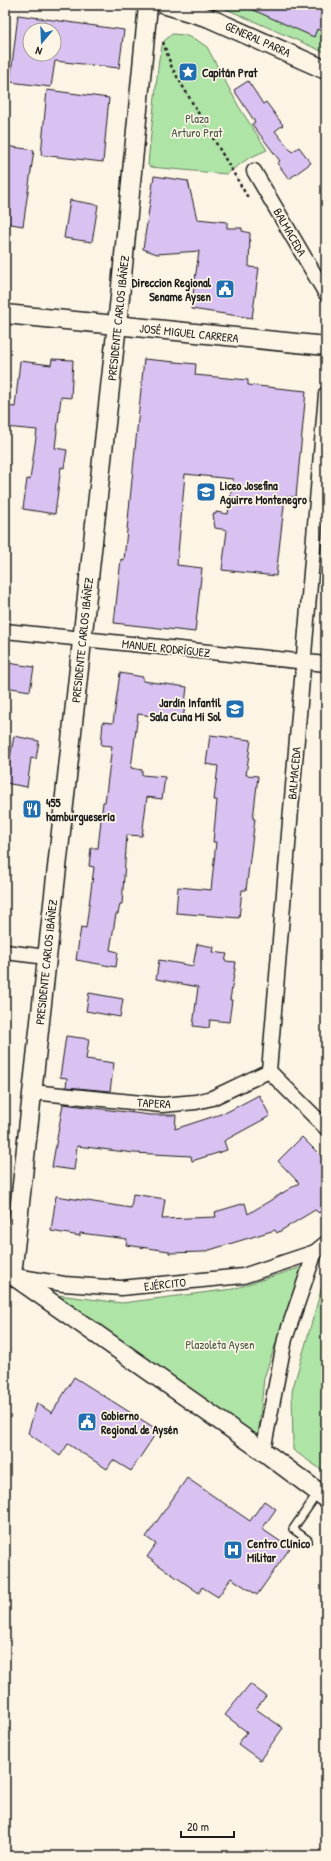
<svg xmlns="http://www.w3.org/2000/svg" width="331" height="1861" viewBox="0 0 331 1861" font-family="'Patrick Hand',sans-serif">
<style>
.green{fill:#afe4a7;stroke:#668062}
.building{fill:#d9c2f2;stroke:#1c1c1c;fill-rule:evenodd}
.lines{fill:none;stroke-linecap:round;stroke-linejoin:round}
.service-casing{stroke:#1c1c1c;stroke-width:10}
.minor-casing{stroke:#1c1c1c;stroke-width:17}
.tertiary-casing{stroke:#1c1c1c;stroke-width:21}
.path{stroke:#1c1c1c;stroke-width:2.5;stroke-dasharray:3 3;stroke-linecap:butt}
.service{stroke:#fcf5e5;stroke-width:7}
.minor{stroke:#fcf5e5;stroke-width:14}
.tertiary{stroke:#fcf5e5;stroke-width:18}
.labels{text-anchor:middle;dominant-baseline:central;stroke-width:3.5;stroke-linejoin:round;paint-order:stroke}
.street-label{font-size:12px;fill:#1c1c1c;stroke:#fcf5e5}
.poi-label{font-size:12px;font-weight:bold;fill:#1c1c1c;stroke:#fcf5e5;text-anchor:start}
.park-label{font-size:12px;fill:#485846;stroke:#fcf5e5}
</style>
<rect width="100%" height="100%" fill="#fcf5e5"/>
<filter id="ink" filterUnits="userSpaceOnUse"><feTurbulence type="fractalNoise" baseFrequency=".025" numOctaves="2"/><feDisplacementMap in="SourceGraphic" scale="8" xChannelSelector="R" yChannelSelector="G"/><feConvolveMatrix kernelMatrix="1 2 1 2 8 2 1 2 1" color-interpolation-filters="sRGB"/></filter>
<g filter="url(#ink)">
<g class="green">
<polygon points="217,5 237,5 246,9 247,6 314,36 317,29 326,33 326,53"/>
<polygon points="172,34 184,35 197,40 207,47 239,107 267,150 249,158 226,174 150,167 148,165 149,153 159,59 163,42"/>
<polygon points="302,1267 264,1378 258,1438 58,1295 122,1303 233,1289"/>
<polygon points="326,1273 326,1473 293,1450 292,1391"/>
</g>
<g class="building">
<polygon points="242,5 326,5 326,33 317,29 314,37"/>
<path d="M18 15 124 30 119 68 55 61 51 87 10 82ZM30 30H54V54H30Z"/>
<polygon points="248,81 263,104 266,102 283,125 275,131 292,152 299,147 311,163 289,179 277,163 280,161 252,124 255,122 234,90"/>
<polygon points="47,90 109,98 103,162 41,155"/>
<polygon points="5,146 34,150 23,226 5,223"/>
<polygon points="154,176 188,181 197,219 227,222 227,228 242,228 242,231 250,233 249,267 259,268 252,318 191,309 199,251 157,254 143,249"/>
<polygon points="70,200 98,205 92,242 64,238"/>
<polygon points="52,359 73,360 71,398 61,397 55,448 67,450 64,468 61,467 55,514 23,509 27,479 30,480 37,430 5,427 5,406 15,407 20,361 51,365"/>
<polygon points="144,359 196,364 195,375 248,380 248,385 306,391 296,497 285,497 276,576 222,570 227,530 215,528 213,514 216,514 216,512 228,514 233,479 185,474 177,565 202,568 195,632 114,623 121,559 124,560"/>
<polygon points="8,663 34,667 30,691 5,687"/>
<polygon points="120,673 143,677 143,681 187,687 183,720 138,714 131,768 142,770 142,775 165,777 162,799 147,797 142,836 127,835 122,904 120,904 118,914 116,914 110,950 118,952 116,967 76,960 81,927 86,928 94,867 89,866 91,848 98,848 103,802 105,802 112,746 101,745 103,722 113,723"/>
<polygon points="210,735 251,740 246,775 258,776 253,819 255,819 246,890 242,890 239,918 176,913 178,887 211,890 216,842 213,842 217,800 214,800 218,766 206,764"/>
<polygon points="14,736 39,741 36,759 31,758 27,787 5,783 5,769 8,769"/>
<polygon points="197,944 214,947 213,952 227,954 225,961 236,962 230,1000 232,1000 229,1022 210,1020 209,1028 193,1026 198,987 156,979 159,960 193,966"/>
<polygon points="89,993 123,999 120,1017 86,1011"/>
<polygon points="66,1036 89,1039 86,1059 114,1063 110,1091 66,1087 67,1078 60,1077"/>
<polygon points="259,1095 270,1116 224,1141 227,1150 192,1161 191,1156 134,1153 77,1146 74,1170 52,1167 63,1104 150,1115 176,1115 175,1129 227,1112"/>
<polygon points="302,1137 326,1161 326,1206 319,1213 315,1210 277,1233 275,1230 203,1252 169,1253 169,1251 126,1245 127,1239 80,1233 80,1236 51,1231 56,1196 131,1208 133,1194 165,1199 162,1219 216,1217 215,1212 245,1203 248,1214 299,1183 278,1161"/>
<polygon points="74,1377 158,1430 131,1471 113,1460 107,1469 68,1444 60,1456 28,1433 37,1403 52,1413"/>
<polygon points="187,1478 250,1521 264,1501 276,1509 262,1529 290,1548 257,1595 231,1578 218,1597 202,1587 199,1593 147,1557 156,1544 146,1537"/>
<polygon points="250,1684 266,1696 256,1709 283,1728 260,1760 238,1744 247,1732 225,1715"/>
</g>
<g class="lines">
<defs>
<polyline id="service" points="308,1540 293,1529 318,1493"/>
<g id="minor">
<polyline points="254,171 326,294"/>
<polyline points="326,394 269,1071 326,1128"/>
<polyline points="5,631 326,664"/>
<polyline points="5,952 47,957"/>
<polyline points="32,1092 162,1105 196,1102 212,1098 269,1071"/>
<polyline points="15,1276 64,1284 121,1288 243,1276 315,1252 326,1243"/>
<polyline points="263,1451 285,1339 315,1252"/>
</g>
<g id="tertiary">
<polyline points="166,5 209,18 326,70"/>
<polyline points="5,314 326,346"/>
<polyline points="5,1275 12,1275 263,1451 326,1498"/>
<polyline points="12,1275 120,297 148,5"/>
</g>
</defs>
<use href="#service" class="service-casing"/>
<use href="#minor" class="minor-casing"/>
<use href="#tertiary" class="tertiary-casing"/>
<polyline class="path" points="163,42 172,68 247,196 250,194"/>
<use href="#service" class="service"/>
<use href="#minor" class="minor"/>
<use href="#tertiary" class="tertiary"/>
</g>
</g>
<defs>
<symbol id="sight-square" viewBox="-11 -11 22 22"><rect x="-9" y="-9" width="18" height="18" rx="4" fill="#1f6fb2" stroke="#fcf5e5"/><path d="M0-6L1.8-2.2L6-1.7L2.9 1.2L3.7 5.4L0 3.3L-3.7 5.4L-2.9 1.2L-6-1.7L-1.8-2.2Z" fill="#fff"/></symbol>
<symbol id="civic-square" viewBox="-11 -11 22 22"><rect x="-9" y="-9" width="18" height="18" rx="4" fill="#1f6fb2" stroke="#fcf5e5"/><path d="M-.6-6.5H3V-4.5H.6V-3L4-1V1h2V6H-6V1h2V-1L-.6-3ZM-1.2 2.5V6h2.4V2.5Z" fill="#fff"/></symbol>
<symbol id="school-square" viewBox="-11 -11 22 22"><rect x="-9" y="-9" width="18" height="18" rx="4" fill="#1f6fb2" stroke="#fcf5e5"/><path d="M0-5L7-2L0 1L-7-2ZM-4 1L0 2.5L4 1V4Q0 6-4 4Z" fill="#fff"/></symbol>
<symbol id="restaurant-square" viewBox="-11 -11 22 22"><rect x="-9" y="-9" width="18" height="18" rx="4" fill="#1f6fb2" stroke="#fcf5e5"/><path d="M-5-6h1v4h1v-4h1v4h1v-4h1v5L-1.5 .5V6h-2V.5L-5-1ZM5-6V6H3V1.5H1.5Q1.5-4 5-6Z" fill="#fff"/></symbol>
<symbol id="hospital-square" viewBox="-11 -11 22 22"><rect x="-9" y="-9" width="18" height="18" rx="4" fill="#1f6fb2" stroke="#fcf5e5"/><path d="M-5-5h3v3.5h4V-5h3V5h-3V1.5h-4V5h-3Z" fill="#fff"/></symbol>
</defs>
<g fill-rule="evenodd">
<use href="#sight-square" x="177" y="61" width="22" height="22"/>
<use href="#civic-square" x="214" y="278" width="22" height="22"/>
<use href="#school-square" x="195" y="481" width="22" height="22"/>
<use href="#school-square" x="224" y="698" width="22" height="22"/>
<use href="#restaurant-square" x="21" y="798" width="22" height="22"/>
<use href="#civic-square" x="76" y="1411" width="22" height="22"/>
<use href="#hospital-square" x="222" y="1539" width="22" height="22"/>
</g>
<g class="labels">
<g class="street-label">
<text transform="translate(258 39) rotate(24)">GENERAL PARRA</text>
<text transform="translate(290 232) rotate(60)">BALMACEDA</text>
<text transform="translate(118 318) rotate(-84)">PRESIDENTE CARLOS IBÁÑEZ</text>
<text transform="translate(189 333) rotate(6)">JOSÉ MIGUEL CARRERA</text>
<text transform="translate(82 640) rotate(-84)">PRESIDENTE CARLOS IBÁÑEZ</text>
<text transform="translate(166 648) rotate(6)">MANUEL RODRÍGUEZ</text>
<text transform="translate(294 773) rotate(-85)">BALMACEDA</text>
<text transform="translate(46 962) rotate(-84)">PRESIDENTE CARLOS IBÁÑEZ</text>
<text transform="translate(154 1103) rotate(3)">TAPERA</text>
<text transform="translate(165 1284) rotate(-6)">EJÉRCITO</text>
</g>
<g class="poi-label">
<text x="202" y="72">Capitán Prat</text>
<text x="211" y="282" text-anchor="end">Direccion Regional<tspan x="211" dy="14">Sename Aysen</tspan></text>
<text x="220" y="485">Liceo Josefina<tspan x="220" dy="14">Aguirre Montenegro</tspan></text>
<text x="221" y="702" text-anchor="end">Jardín Infantil<tspan x="221" dy="14">Sala Cuna Mi Sol</tspan></text>
<text x="46" y="802">455<tspan x="46" dy="14">hamburguesería</tspan></text>
<text x="101" y="1415">Gobierno<tspan x="101" dy="14">Regional de Aysén</tspan></text>
<text x="247" y="1543">Centro Clínico<tspan x="247" dy="14">Militar</tspan></text>
</g>
<g class="park-label">
<text x="197" y="118">Plaza<tspan x="197" dy="14">Arturo Prat</tspan></text>
<text x="220" y="1344">Plazoleta Aysen</text>
</g>
</g>
<rect width="331" height="1861" fill="none" stroke="#fcf5e5" stroke-width="20"/>
<rect x="10" y="10" width="311" height="1841" fill="none" stroke="#1c1c1c" stroke-width="1.5" filter="url(#ink)"/>
<g transform="translate(42 42) rotate(199)"><circle r="19" fill="#fcf5e5" stroke="#a29e95"/>
<path d="M0-3L7 15L0 10L-7 15Z" fill="#1f6fb2"/>
<text y="-6" font-size="11" font-weight="bold" text-anchor="middle" fill="#1c1c1c">N</text>
</g>
<path d="M181 1831v6h53v-6" fill="none" stroke="#1c1c1c" stroke-width="2"/>
<text x="187" y="1831" font-size="12" fill="#1c1c1c" stroke="#fcf5e5" stroke-width="3" paint-order="stroke">20 m</text>
</svg>
